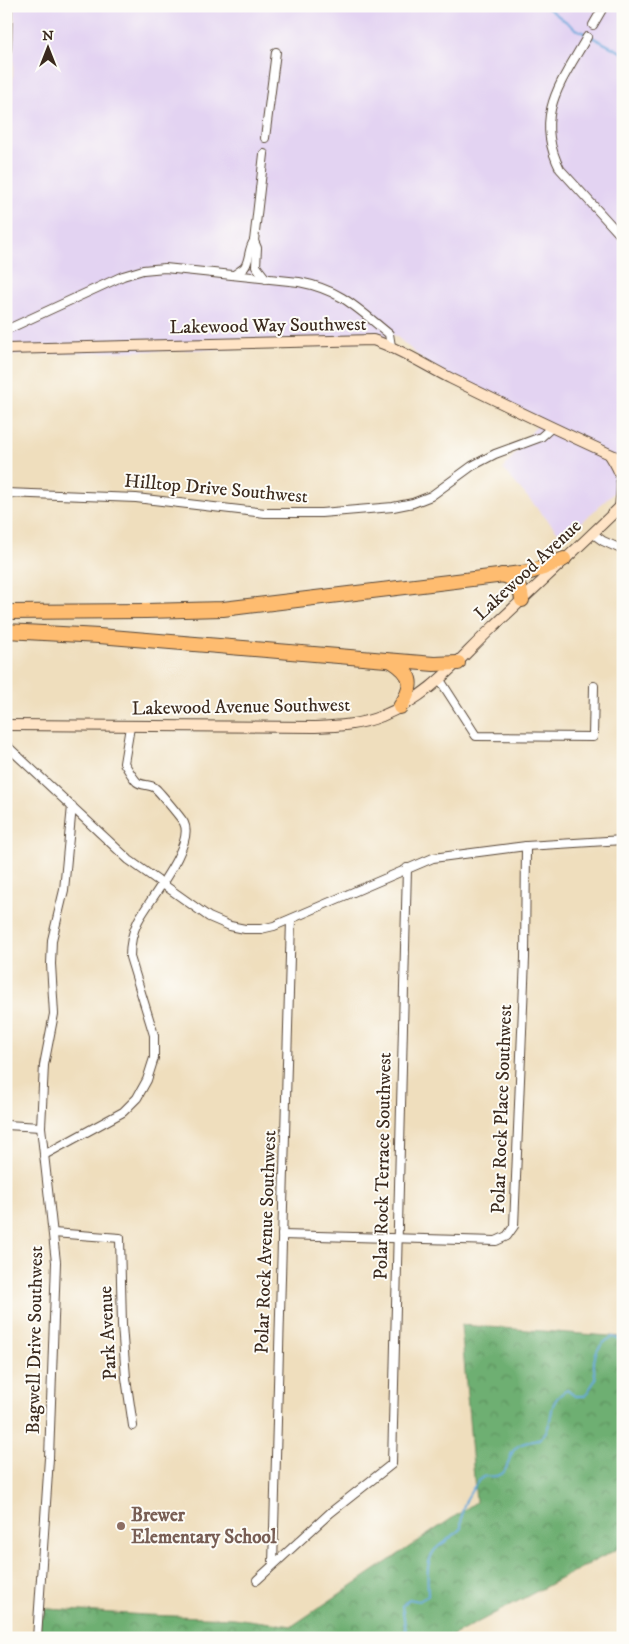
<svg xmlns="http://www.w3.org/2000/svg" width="629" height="1644" viewBox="0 0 629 1644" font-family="'IM FELL DW Pica',serif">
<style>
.built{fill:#e3d3f2}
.forest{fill:url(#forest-crowns);stroke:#546c48}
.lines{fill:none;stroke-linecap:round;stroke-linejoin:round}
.stream{stroke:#65a8da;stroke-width:2}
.street-casing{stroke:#564536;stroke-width:10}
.secondary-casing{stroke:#564536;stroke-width:12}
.highway-casing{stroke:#564536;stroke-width:16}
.street{stroke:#fff;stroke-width:8}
.secondary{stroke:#ffe4c6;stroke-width:10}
.highway{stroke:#febc70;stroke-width:14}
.education-dot{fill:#8d6e63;stroke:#fdfcf7;stroke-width:2}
.labels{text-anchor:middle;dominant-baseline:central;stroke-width:4;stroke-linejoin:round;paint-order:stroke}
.street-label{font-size:19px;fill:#3b2a1e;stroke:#fdfcf7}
.education-label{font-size:19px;font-weight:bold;fill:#785e54;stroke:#fdfcf7;text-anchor:start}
</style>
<defs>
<pattern id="forest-crowns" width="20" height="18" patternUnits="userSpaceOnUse" patternTransform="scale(1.25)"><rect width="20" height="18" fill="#6eaf72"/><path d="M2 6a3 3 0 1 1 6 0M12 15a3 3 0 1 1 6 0" fill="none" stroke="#5c8f5d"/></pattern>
</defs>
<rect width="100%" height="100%" fill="#fdfcf7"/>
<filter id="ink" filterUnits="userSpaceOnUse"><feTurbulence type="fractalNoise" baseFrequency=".02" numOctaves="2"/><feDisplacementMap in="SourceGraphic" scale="10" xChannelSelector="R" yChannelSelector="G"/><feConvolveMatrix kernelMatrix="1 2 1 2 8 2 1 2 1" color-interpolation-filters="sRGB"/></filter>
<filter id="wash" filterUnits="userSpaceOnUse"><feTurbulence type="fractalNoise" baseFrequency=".0096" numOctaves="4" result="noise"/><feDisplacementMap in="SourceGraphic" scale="20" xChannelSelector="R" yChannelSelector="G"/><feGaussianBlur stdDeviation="1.12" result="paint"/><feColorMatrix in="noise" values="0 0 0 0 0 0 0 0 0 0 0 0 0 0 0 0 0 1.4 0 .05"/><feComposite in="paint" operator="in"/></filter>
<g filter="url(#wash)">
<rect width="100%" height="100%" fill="#efdebd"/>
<polygon class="built" points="15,6 623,6 623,484 564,539 503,469 538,424 442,377 395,335 326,346 6,355 6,214 9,214"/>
<polygon class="forest" points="461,1325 623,1337 623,1546 448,1638 37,1638 34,1608 146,1615 234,1618 292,1626 476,1502"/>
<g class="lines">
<g class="stream">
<polyline points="545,6 576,29 623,53"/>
<path d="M407 1638 402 1606 409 1599 419 1601 428 1596C428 1581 424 1557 439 1546 447 1540 454 1536 461 1528 462 1509 462 1506 472 1490 477 1483 478 1480 485 1476 515 1480 503 1456 518 1446 528 1439 537 1445 545 1433 556 1417 545 1403 567 1390L575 1396H585L596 1379C591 1361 594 1347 612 1337L623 1340"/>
</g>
</g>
</g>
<g filter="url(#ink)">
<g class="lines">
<defs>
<g id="street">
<polyline points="593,25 604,6"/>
<path d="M587 37C561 83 533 115 560 169L623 238"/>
<polyline points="265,138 276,52"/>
<polyline points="264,154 254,241 257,248 256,266 266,279"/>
<path d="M234 275C237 273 241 270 244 268 250 261 248 249 254 241"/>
<path d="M6 330 123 276 143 270 165 268 299 282C341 290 357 308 389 334L391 346"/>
<polyline points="6,493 136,498 265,513 321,513 393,507 413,503 431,496 472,466 495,454 541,437 551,428"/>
<polyline points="592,533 603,541 623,550"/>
<polyline points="440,680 476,736 593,737 594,686"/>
<polyline points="6,745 129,860 209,917 230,926 245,929 261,929 274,926 433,858 526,846 623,840"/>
<polyline points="6,1125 41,1127"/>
<path d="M44 1155 123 1112 137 1098 147 1080 154 1058V1035L130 957C130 945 133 931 138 921 149 900 195 845 184 823 182 819 158 790 155 788 150 784 142 786 137 782 132 777 128 769 124 763L130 727"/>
<polyline points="53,1233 120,1238 122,1325 126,1378 133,1426"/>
<polyline points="282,1235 496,1241 507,1236 514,1226 525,958 526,846"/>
<polyline points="622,1560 623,1565"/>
<polyline points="273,1564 291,920"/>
<polyline points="257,1580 330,1513 392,1464 407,868"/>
<polyline points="37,1638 49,1458 56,1262 41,1127 44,1065 54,1014 51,964 52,940 64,890 72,806"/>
</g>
<g id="secondary">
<polyline points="6,49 7,6"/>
<path d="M6 349 373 340C401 349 426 366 452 379 509 407 565 434 623 460"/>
<path d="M610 455C624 477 623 481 620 507"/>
<path d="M6 725 315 727C338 726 360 725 382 716 432 695 456 662 493 627 537 586 580 546 623 504"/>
</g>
<g id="highway">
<path d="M502 575C515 578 521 587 522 600"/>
<polyline points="6,612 146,611 223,609 530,572 543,568 564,559"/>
<polyline points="6,631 99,636 434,664 458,663"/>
<path d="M392 661C414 675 414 686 400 707"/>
</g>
</defs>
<use href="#street" class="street-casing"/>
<use href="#secondary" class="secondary-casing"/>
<use href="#highway" class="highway-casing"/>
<use href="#street" class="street"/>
<use href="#secondary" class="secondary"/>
<use href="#highway" class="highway"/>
</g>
</g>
<circle class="education-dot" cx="121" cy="1526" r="5"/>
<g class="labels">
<g class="street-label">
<text transform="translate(268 326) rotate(-1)">Lakewood Way Southwest</text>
<text transform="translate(216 489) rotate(5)">Hilltop Drive Southwest</text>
<text transform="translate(528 570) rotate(-43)">Lakewood Avenue</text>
<text transform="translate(241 707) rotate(-1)">Lakewood Avenue Southwest</text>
<text transform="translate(502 1109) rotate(-88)">Polar Rock Place Southwest</text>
<text transform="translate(383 1166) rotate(-89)">Polar Rock Terrace Southwest</text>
<text transform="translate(266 1242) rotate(-88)">Polar Rock Avenue Southwest</text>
<text transform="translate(108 1333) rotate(-93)">Park Avenue</text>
<text transform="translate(35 1340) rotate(-89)">Bagwell Drive Southwest</text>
</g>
<g class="education-label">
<text x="131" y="1515">Brewer<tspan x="131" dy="22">Elementary School</tspan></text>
</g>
</g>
<rect width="629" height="1644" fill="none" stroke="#fdfcf7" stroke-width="25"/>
<g transform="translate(48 48)" stroke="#fdfcf7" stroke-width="4" paint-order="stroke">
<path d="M0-4L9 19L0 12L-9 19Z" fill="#3b2a1e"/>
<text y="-8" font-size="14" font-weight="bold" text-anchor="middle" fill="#3b2a1e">N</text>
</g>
</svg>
